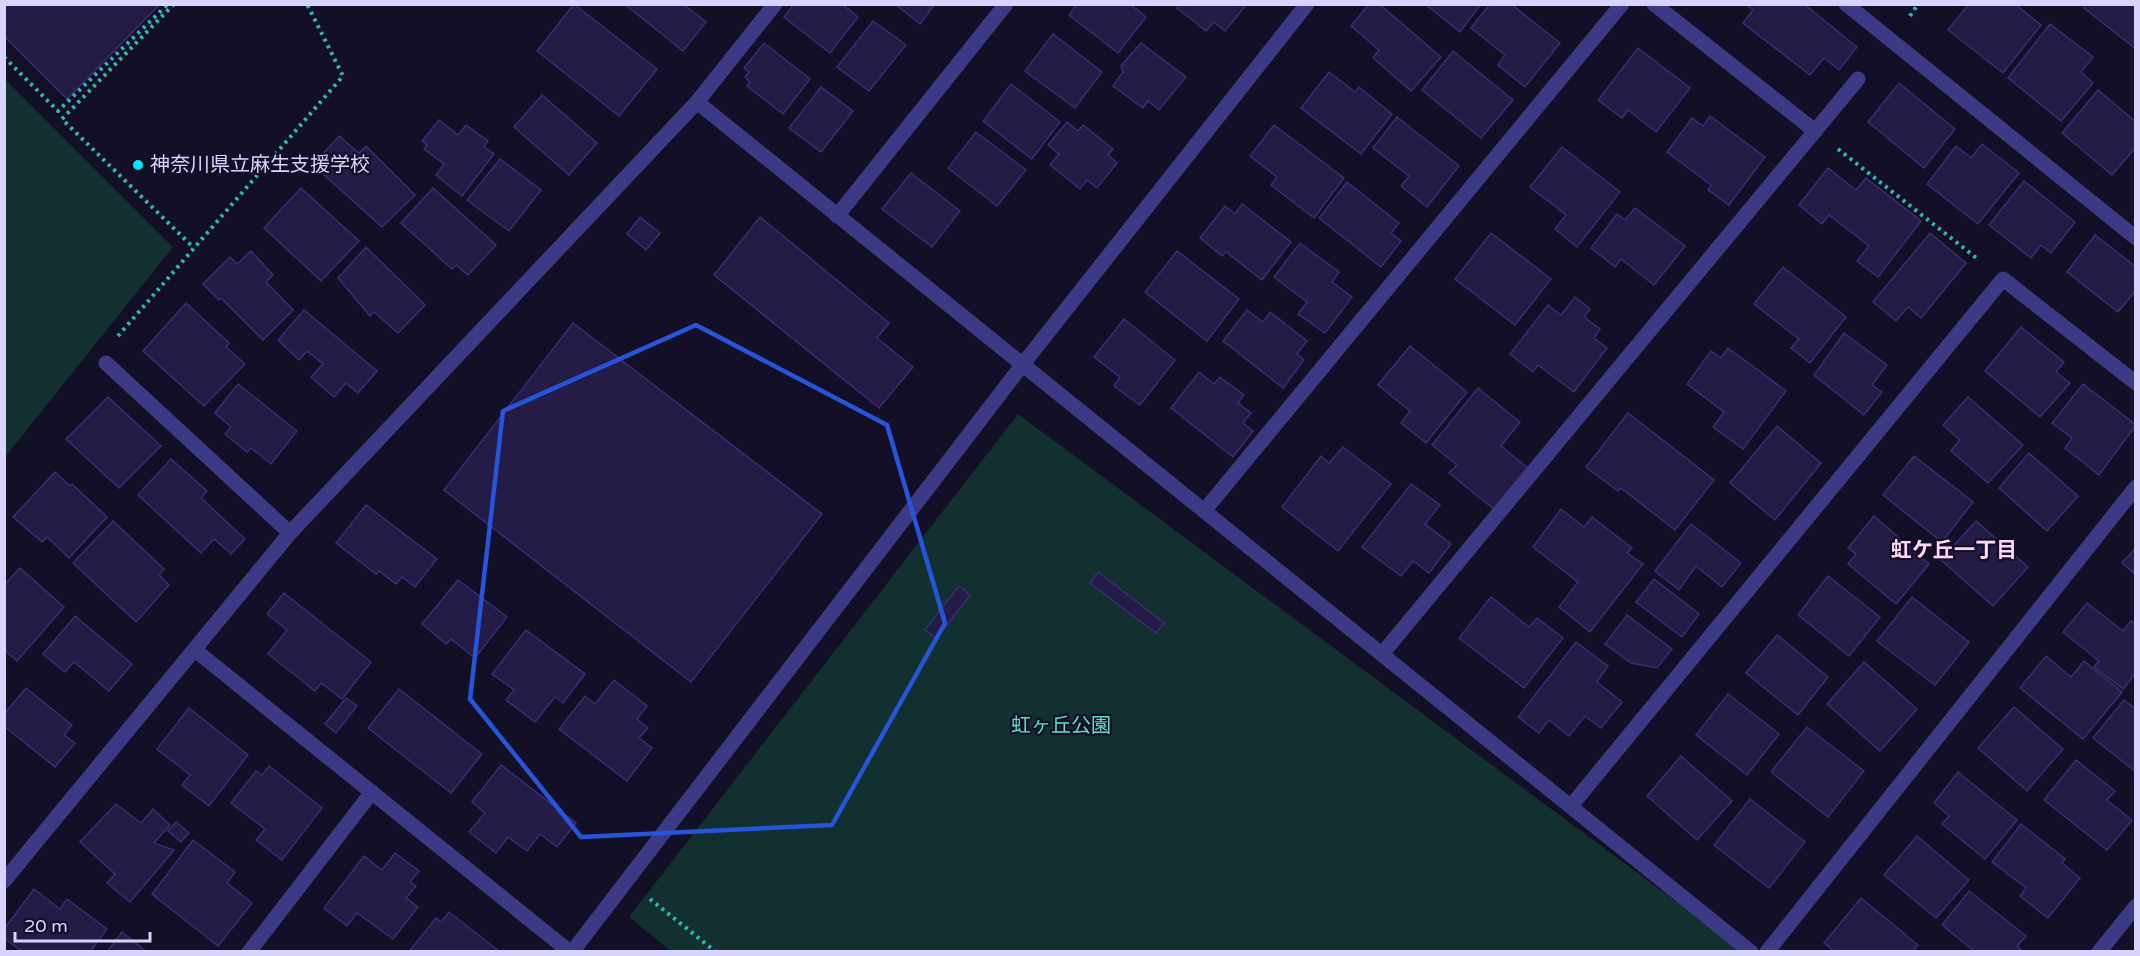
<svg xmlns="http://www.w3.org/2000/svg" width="2140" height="956" viewBox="0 0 2140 956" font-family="'Varela Round','Noto Sans JP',sans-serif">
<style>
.green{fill:#12302f}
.building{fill:#241b47;stroke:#3b2d73;stroke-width:1.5}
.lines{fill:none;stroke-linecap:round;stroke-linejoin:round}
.path{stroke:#2fb8b0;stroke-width:4;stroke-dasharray:3 4.5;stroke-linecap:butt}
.minor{stroke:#3d3a85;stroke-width:15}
.marked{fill:none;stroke:#2655da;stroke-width:4.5;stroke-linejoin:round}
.poi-dot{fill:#00e5ff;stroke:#130f26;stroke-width:2}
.labels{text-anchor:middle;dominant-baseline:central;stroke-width:4.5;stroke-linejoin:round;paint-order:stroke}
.poi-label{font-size:20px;fill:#d9d4ff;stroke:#130f26;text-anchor:start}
.park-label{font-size:20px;fill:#5fe0c0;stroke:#130f26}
.neighbourhood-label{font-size:21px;font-weight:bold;fill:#ffd6f0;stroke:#130f26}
</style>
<rect width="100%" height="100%" fill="#130f26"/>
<g class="green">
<polygon points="5,79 173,247 5,457"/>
<polygon points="1018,414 1743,951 672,952 629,917"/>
</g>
<g class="building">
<polygon points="4,4 160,4 67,99 4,36"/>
<polygon points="574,4 657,69 619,116 537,51"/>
<polygon points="629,4 683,4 706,22 683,51 627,6"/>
<polygon points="794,4 842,4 858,17 830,53 784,17"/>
<polygon points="895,4 935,4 920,24"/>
<polygon points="1077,4 1130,4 1146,17 1118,53 1069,15"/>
<polygon points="1179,4 1247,4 1225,31 1214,22 1206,31 1177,8"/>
<polygon points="1369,4 1379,4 1441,57 1411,91 1373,58 1379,50 1351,26"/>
<polygon points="1425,4 1481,4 1460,32"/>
<polygon points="1490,4 1511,4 1560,43 1525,87 1498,65 1505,55 1471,28"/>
<polygon points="1745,4 1804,4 1857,47 1839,70 1824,58 1810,75 1743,23 1753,10"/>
<polygon points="1969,4 2015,4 2041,25 2003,73 1948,30"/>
<polygon points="2086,4 2136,4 2136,49 2084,8"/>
<polygon points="873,21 906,45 869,91 837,67"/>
<polygon points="2050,24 2093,57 2081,72 2093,83 2061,121 2008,78"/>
<polygon points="1053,34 1102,72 1075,108 1025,71"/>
<polygon points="764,43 810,79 783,114 747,86 750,82 745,77 749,72 744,68"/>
<polygon points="1141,43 1186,77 1159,110 1148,101 1143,108 1113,86 1123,72 1121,66"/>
<polygon points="1638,48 1690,88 1656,132 1628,110 1622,118 1598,100"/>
<polygon points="1453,51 1513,100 1481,138 1422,90"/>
<polygon points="1329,72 1355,92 1359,87 1392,114 1361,154 1301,108"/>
<polygon points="1899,83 1955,129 1924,168 1868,122"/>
<polygon points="1011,84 1060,122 1032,159 983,121"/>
<polygon points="821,87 853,111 821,152 789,128"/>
<polygon points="2098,90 2136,122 2136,147 2112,175 2062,133"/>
<polygon points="542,95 597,143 569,175 514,127"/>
<polygon points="1710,116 1765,157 1729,205 1708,190 1711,185 1667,152 1692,118 1703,126"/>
<polygon points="1397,117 1459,166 1427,207 1401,186 1409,176 1373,148"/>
<polygon points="439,120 458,135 466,125 488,141 484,147 494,154 462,196 436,175 444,164 424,149 427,145 422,141"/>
<polygon points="1067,122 1078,131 1083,125 1113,149 1108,155 1117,163 1097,188 1087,180 1080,189 1050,165 1059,154 1048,145"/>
<polygon points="1274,125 1344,178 1314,218 1271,185 1277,177 1250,156"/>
<polygon points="976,132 1026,170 997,206 948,168"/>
<polygon points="339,136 359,153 366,146 415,195 382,227 313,165"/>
<polygon points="1982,144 2019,173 1978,224 1927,184 1956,146 1971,158"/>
<polygon points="1562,147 1620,192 1577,247 1555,229 1566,215 1530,187"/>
<polygon points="500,159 541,190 509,231 467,200"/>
<polygon points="1828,168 1856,190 1866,178 1921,221 1878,277 1857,261 1869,246 1829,215 1822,224 1799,205"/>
<polygon points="911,173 960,211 932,247 882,209"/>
<polygon points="2024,181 2075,222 2051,253 2041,245 2031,258 1989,225"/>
<polygon points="1347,182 1399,223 1391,233 1401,241 1381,267 1319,218"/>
<polygon points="301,188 359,241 321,281 264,228"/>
<polygon points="433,188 496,245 468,275 456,265 452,269 401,223"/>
<polygon points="1242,204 1291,242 1262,280 1226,252 1222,256 1200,238 1225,206 1235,214"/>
<polygon points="1635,208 1685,246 1654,285 1621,259 1615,267 1591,248 1617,214 1625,220"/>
<polygon points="640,217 660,233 646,250 627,234"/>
<polygon points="760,217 889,323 877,338 913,367 879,408 714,275"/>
<polygon points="1491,233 1551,279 1515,325 1455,279"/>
<polygon points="1930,233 1966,263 1921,318 1908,307 1896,321 1873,302"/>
<polygon points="2095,235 2136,267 2136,290 2118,312 2067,272"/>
<polygon points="1300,243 1339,272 1332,282 1352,297 1325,333 1298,314 1307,302 1274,277"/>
<polygon points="366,247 425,305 398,333 374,312 370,316 338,278"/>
<polygon points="251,251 273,275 266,282 293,310 263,340 221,298 219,300 203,284 230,257 237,264"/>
<polygon points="1177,251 1239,299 1207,341 1145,292"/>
<polygon points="1783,267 1846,317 1810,363 1791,348 1799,339 1754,304"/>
<polygon points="1575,297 1590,309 1584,317 1600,329 1594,338 1607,348 1574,392 1538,365 1533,372 1510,354 1548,305 1561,315"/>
<polygon points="186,303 229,343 226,347 245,364 204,406 143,351"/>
<polygon points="304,310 377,371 358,393 346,383 334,397 311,377 323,364 307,351 299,360 278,340"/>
<polygon points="1247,310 1263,322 1270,312 1307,341 1297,354 1304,360 1283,388 1223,341"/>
<polygon points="1124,319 1175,360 1140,405 1114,386 1120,377 1094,357"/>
<polygon points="573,323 822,514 691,682 444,490"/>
<polygon points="2021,327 2064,362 2056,372 2070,383 2040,417 1985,371"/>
<polygon points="1844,333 1887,365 1872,385 1882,392 1864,415 1814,375"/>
<polygon points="1410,346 1467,392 1426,443 1401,423 1410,411 1378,385"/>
<polygon points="1728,348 1786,391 1743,449 1713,427 1724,412 1687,384 1711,351 1721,358"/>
<polygon points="1199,372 1214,384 1220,377 1244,395 1238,403 1251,413 1243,423 1253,431 1233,457 1171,408"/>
<polygon points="238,384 297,431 271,464 251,448 247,452 225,434 231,427 215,413"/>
<polygon points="2083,384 2136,425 2099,475 2065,448 2072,438 2052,423"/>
<polygon points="1478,388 1520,422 1501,446 1529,469 1495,510 1449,473 1457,465 1432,445"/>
<polygon points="108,397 161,446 119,488 66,439"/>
<polygon points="1968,397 2023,445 1988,483 1951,451 1960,440 1943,425"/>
<polygon points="1628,413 1714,480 1675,530 1621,488 1618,491 1586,467"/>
<polygon points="1777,426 1821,463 1775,520 1730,483"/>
<polygon points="1343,447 1391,484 1338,551 1282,507 1321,456 1329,463"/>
<polygon points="2029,453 2078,496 2047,531 1999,488"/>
<polygon points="1914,456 1973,502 1942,542 1883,495"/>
<polygon points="171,459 207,491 201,498 245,539 231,554 214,539 201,553 138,495"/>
<polygon points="55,472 70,486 72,484 107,517 69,558 47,537 42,542 13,517"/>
<polygon points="1411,484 1440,505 1425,524 1451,544 1429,573 1413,561 1401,576 1362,547"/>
<polygon points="366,505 437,559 415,587 402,577 396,584 379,571 376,574 336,543"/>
<polygon points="1561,509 1584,527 1592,517 1632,548 1627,553 1643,564 1590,632 1559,607 1578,582 1533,547"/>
<polygon points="1874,516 1929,564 1896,604 1848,564 1856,554 1848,548"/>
<polygon points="113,521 164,569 159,575 169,585 136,622 73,563"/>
<polygon points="1976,521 2028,567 1993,606 1941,560"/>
<polygon points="1691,524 1741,563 1722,587 1696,566 1679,590 1655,571"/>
<polygon points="2136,548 2136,575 2122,563"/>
<polygon points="20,568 64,607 17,661 4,650 4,585"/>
<polygon points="1098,572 1164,623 1156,633 1090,583"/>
<polygon points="1828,576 1880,617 1849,656 1798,615"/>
<polygon points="1654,579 1699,614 1682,637 1636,602"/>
<polygon points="458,580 507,617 475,658 451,639 446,644 422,624"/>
<polygon points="959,586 970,595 936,639 925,630"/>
<polygon points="284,593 371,662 342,699 321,683 315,691 268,654 287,630 267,614"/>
<polygon points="1491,597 1529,627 1537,618 1563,638 1524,688 1459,638"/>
<polygon points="1912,597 1969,642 1935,685 1877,641"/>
<polygon points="2087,603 2123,631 2131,621 2136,624 2136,673 2123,689 2094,667 2099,661 2063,632"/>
<polygon points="1627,615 1672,649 1657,668 1631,663 1605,644"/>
<polygon points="75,616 132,664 109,691 74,662 65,672 43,654"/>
<polygon points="526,630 585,674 563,703 555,697 535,722 506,700 514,690 492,674"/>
<polygon points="1777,635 1828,677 1798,715 1746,673"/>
<polygon points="1576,642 1608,666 1597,682 1622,702 1601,728 1585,716 1569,736 1549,720 1539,733 1518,717"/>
<polygon points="2046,656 2071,677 2084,661 2122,692 2083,739 2020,688"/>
<polygon points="1864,662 1917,709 1880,751 1827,704"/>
<polygon points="614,680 647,706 637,719 648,728 639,738 652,748 627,781 559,729 585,696 595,704"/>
<polygon points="26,688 72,725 64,735 75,743 55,767 4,726 4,714"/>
<polygon points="399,689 482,754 451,793 368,728"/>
<polygon points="1728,694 1779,734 1747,775 1696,735"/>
<polygon points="346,698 357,706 336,733 325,724"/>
<polygon points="2124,700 2136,709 2136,772 2093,738"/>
<polygon points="2014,707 2063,749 2027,791 1978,748"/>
<polygon points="189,708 248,755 209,806 182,785 190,775 157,749"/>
<polygon points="1807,727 1864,771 1828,817 1771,772"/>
<polygon points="1681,756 1732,801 1697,840 1647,796"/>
<polygon points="2076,760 2115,791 2107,800 2132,820 2107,850 2044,800"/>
<polygon points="501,765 576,823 557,847 540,834 527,851 508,837 496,853 469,832 485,813 472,802"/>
<polygon points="269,766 322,808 282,860 256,840 265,829 231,803 256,771 262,775"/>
<polygon points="1958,772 2017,820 1985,859 1942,824 1949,816 1934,803"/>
<polygon points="1750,799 1805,842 1769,888 1714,845"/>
<polygon points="116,804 141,823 153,809 170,825 154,843 174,850 130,902 107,883 115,874 80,842"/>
<polygon points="176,822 189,833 181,842 168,831"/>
<polygon points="2021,824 2065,859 2062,863 2080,878 2048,918 2020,896 2026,888 1992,862"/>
<polygon points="1917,836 1969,880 1936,918 1884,875"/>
<polygon points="193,840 235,872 227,883 252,903 218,946 152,894"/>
<polygon points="395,853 419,871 410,882 416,886 406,898 418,907 393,939 357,913 347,926 324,908 364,856 382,870"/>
<polygon points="34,889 60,909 67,899 107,929 90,952 23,952 4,938 4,929"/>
<polygon points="1969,891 2026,936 2017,946 2024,952 1975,952 1942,925"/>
<polygon points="1861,898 1918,945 1912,952 1835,952 1824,943"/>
<polygon points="449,912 500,952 415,952 411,949 436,918 441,922"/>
<polygon points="122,932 147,952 107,952"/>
</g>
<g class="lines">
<g class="path">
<polyline points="174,4 62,119 194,248"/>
<polyline points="1910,16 1918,4"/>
<polyline points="4,57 58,111 168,4"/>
<polyline points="1838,149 1979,260"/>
<polyline points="118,336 343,76 307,4"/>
<polyline points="650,899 716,952"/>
</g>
<g class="minor">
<polyline points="1654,4 1815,131"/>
<polyline points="1846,4 2136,238"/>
<polyline points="697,102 1751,952"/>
<polyline points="837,216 1006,4"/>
<polyline points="106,363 290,533"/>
<polyline points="1204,511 1622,4"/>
<polyline points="195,650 570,952"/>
<polyline points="1382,654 1858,79"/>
<polyline points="1571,806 2003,279 2136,383"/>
<polyline points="4,881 290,533 697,102 775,4"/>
<polyline points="249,952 372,792"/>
<polyline points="572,952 1023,364 1307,4"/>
<polyline points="1767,952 2136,487"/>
<polyline points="2099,952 2136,906"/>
</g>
</g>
<path class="marked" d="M696 325 887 425 945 623 832 825 581 837 470 699 503 411Z"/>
<circle class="poi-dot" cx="138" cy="165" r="6"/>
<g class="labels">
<g class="poi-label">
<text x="150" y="165">神奈川県立麻生支援学校</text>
</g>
<g class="park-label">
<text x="1061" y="726">虹ヶ丘公園</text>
</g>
<g class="neighbourhood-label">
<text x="1954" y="550">虹ケ丘一丁目</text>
</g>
</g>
<rect width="2140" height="956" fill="none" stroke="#d9d4ff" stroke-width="12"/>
<path d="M15 932v9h135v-9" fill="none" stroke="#d9d4ff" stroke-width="3"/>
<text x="24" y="932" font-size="18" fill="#d9d4ff" stroke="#130f26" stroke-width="4.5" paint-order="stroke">20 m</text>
</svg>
